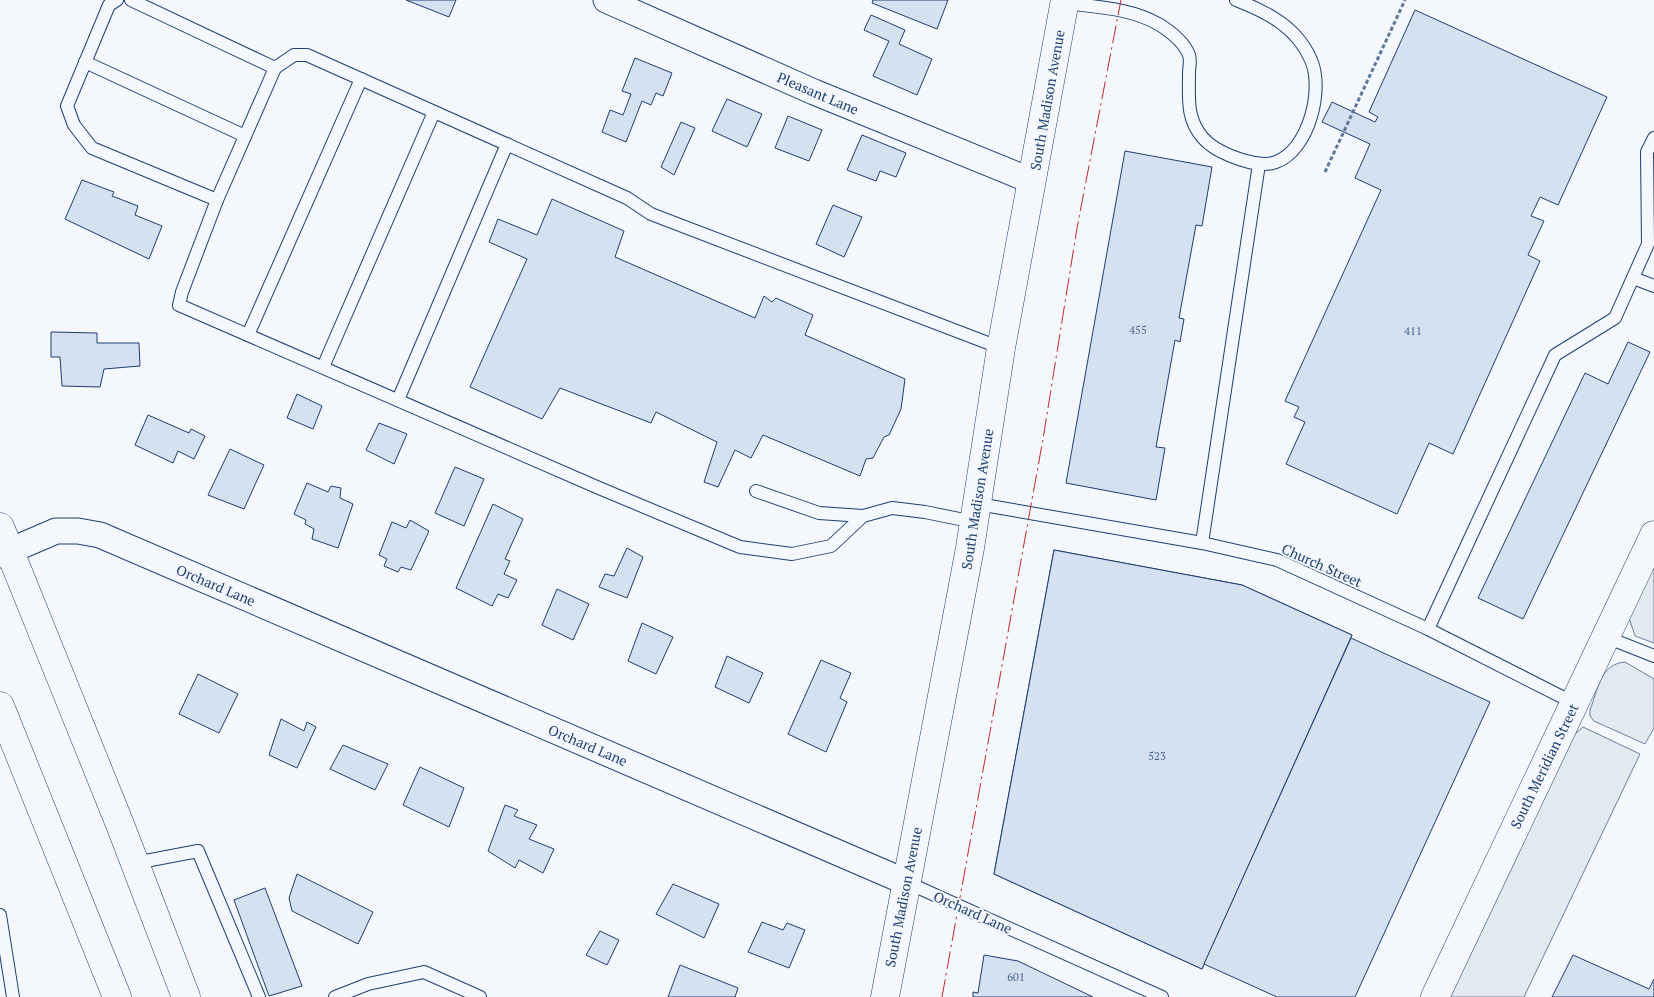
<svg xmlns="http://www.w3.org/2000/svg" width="1654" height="997" viewBox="0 0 1654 997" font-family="'PT Serif',serif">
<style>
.green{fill:#e3e9f0;stroke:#687fa3}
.building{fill:#d5e0f0;stroke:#1d3f73;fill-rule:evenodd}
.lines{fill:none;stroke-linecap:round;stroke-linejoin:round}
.service-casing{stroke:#1d3f73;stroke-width:14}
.minor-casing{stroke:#1d3f73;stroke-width:27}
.secondary-casing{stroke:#1d3f73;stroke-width:29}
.primary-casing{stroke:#1d3f73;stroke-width:29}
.path{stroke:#5e769c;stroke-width:3;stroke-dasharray:4 2.5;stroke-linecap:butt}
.service{stroke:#f4f7fb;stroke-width:12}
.minor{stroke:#f4f7fb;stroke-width:25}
.secondary{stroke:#f4f7fb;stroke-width:28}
.primary{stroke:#f4f7fb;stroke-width:28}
.power{stroke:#c62828;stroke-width:1;stroke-dasharray:18 4 2.5 4;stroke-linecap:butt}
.labels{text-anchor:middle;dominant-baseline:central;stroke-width:4;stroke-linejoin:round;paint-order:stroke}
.number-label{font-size:11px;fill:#4b6792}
.street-label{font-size:14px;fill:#1d3f73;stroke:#f4f7fb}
</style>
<rect width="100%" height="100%" fill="#f4f7fb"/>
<g class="green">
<polygon points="1654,557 1654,643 1635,636 1628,615"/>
<path d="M1625 662 1654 679V728L1645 744 1594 721 1590 716V710C1598 690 1600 664 1625 662Z"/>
<polygon points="1583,727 1640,754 1524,997 1448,997 1574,735"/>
</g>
<g class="building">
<polygon points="406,0 456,0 449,17"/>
<polygon points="873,0 948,0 937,29 872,3"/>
<polygon points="1415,10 1607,97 1558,205 1540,197 1531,216 1544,221 1528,255 1540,261 1453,454 1429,443 1397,514 1286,464 1305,422 1294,417 1299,407 1285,401 1381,190 1355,178 1370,144 1322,122 1332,102 1375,122 1378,117 1369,112"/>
<polygon points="871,15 905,30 899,44 932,59 917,95 873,76 889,41 864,30"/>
<polygon points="635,58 672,73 663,96 656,93 651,105 642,101 626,142 602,132 610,110 623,115 631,94 622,91"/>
<polygon points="727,99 762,114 747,147 712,131"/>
<polygon points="788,116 822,130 809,161 775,148"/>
<polygon points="681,122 695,128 674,175 661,167"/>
<polygon points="862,135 906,153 896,177 880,171 876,181 847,170"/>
<polygon points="1125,151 1212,167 1202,226 1196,225 1179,318 1184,319 1180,342 1175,340 1156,447 1165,448 1156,500 1066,483"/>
<polygon points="82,180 114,192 112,196 138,206 135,215 162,226 149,259 65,219"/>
<polygon points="552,199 624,231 615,257 755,318 764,296 772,302 776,298 813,315 805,335 905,379 901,409 889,435 884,437 873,458 866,459 860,476 763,435 751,458 735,450 718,487 704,482 717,442 656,412 651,423 560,388 542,419 470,387 527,259 489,242 498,219 537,235"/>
<polygon points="833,205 862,217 844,257 816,244"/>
<polygon points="51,332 97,333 97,343 139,343 140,366 104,369 100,387 62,386 60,357 51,357"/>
<polygon points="1628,342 1650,352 1523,619 1478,598 1585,373 1608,384"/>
<polygon points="297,394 322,406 313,429 287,418"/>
<polygon points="148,415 189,433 191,429 205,436 194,459 178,451 173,463 135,445"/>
<polygon points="379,423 407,434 394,464 366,450"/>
<polygon points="230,449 264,465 244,509 208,495"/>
<polygon points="455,467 484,479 464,526 435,513"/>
<polygon points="307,483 328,492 331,486 341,488 340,498 353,504 338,548 312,539 314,529 305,524 306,520 294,514"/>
<polygon points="493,504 523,519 505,559 510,561 504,574 517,580 508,598 498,594 492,606 456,588"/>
<polygon points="410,520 429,531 411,570 401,567 398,572 384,566 387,559 379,555 392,522 406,528"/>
<polygon points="627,548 643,557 627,598 599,587 605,574 614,576"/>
<path d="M1054 550 1242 585 1352 635 1202 969 994 874ZM1132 650 1219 665 1268 689 1273 702 1200 863 1187 868 1107 830 1093 806 1120 657Z"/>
<polygon points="1054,550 1242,585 1352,635 1202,969 994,874"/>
<polygon points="557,589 589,604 573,640 542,625"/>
<polygon points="642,623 673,637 656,674 628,661"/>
<polygon points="1351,638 1490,702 1355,997 1277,997 1204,964"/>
<polygon points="727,656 763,673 749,703 715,687"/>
<polygon points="821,660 851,673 840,698 847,702 826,752 788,734"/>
<polygon points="198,674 238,694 219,733 179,714"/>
<polygon points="281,719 304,731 307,722 316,727 297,768 269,755"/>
<polygon points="343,745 388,764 375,790 330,769"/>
<polygon points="420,767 464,788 449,827 403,805"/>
<polygon points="505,805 518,810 514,816 537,825 529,839 554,849 543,873 519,860 515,868 488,851"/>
<polygon points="297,874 373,912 358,944 292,911 289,898"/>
<polygon points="673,884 719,904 704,938 656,914"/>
<polygon points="265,888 302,986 269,996 234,900"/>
<polygon points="762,922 783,930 787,923 805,930 789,968 748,952"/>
<polygon points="600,931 619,940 607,965 586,955"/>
<polygon points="984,955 1018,961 1093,997 973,997 973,992 978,993"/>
<polygon points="1573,955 1649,989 1654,979 1654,997 1552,997"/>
<polygon points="680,965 738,988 735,997 668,997"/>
</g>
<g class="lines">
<defs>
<g id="service">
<polyline points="117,0 109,5 67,106 74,125 92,148 217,200"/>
<polyline points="131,0 275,68 294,55 307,55 627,198 651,214 1001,348"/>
<path d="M1065 3C1096 7 1132 8 1160 25 1171 32 1184 42 1189 55 1191 60 1189 68 1189 73 1189 97 1186 119 1203 138 1210 146 1221 152 1231 156 1243 161 1263 167 1276 162 1309 150 1324 89 1311 60 1297 27 1267 12 1236 0"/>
<polyline points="85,62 245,136"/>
<polyline points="275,68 217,200 182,292 179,305 599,488 740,547 792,554 831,546 863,516 892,508 925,512 974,522"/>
<polyline points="1633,278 1654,286"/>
<polyline points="248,335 361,79"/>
<polyline points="323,367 434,112"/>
<polyline points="398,400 507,144"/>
<polyline points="756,491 819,513 863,516"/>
<polyline points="978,504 1202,543 1277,560 1428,629 1574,703"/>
<polyline points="1202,543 1259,164"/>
<polyline points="1428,629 1555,355 1615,318 1648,244 1647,152 1654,138"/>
<polyline points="1606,637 1654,656"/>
<polyline points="135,863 198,851 259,997"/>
<polyline points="906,882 1162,997"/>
<polyline points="0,915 13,997"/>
<polyline points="335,997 368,984 424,972 480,997"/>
</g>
<g id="minor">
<polyline points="606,0 814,92 1032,181"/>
<polyline points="0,555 56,531 78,531 100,535 906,882"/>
</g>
<g id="secondary">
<polyline points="885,997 970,548 1001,348 1065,0"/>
<polyline points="1435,997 1654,535"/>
</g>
<g id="primary">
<polyline points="0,527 121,827 186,997"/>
<polyline points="0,706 117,997"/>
</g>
</defs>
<use href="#service" class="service-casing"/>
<use href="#minor" class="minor-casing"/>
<use href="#secondary" class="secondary-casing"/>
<use href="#primary" class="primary-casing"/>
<polyline class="path" points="1325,172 1405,0"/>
<use href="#service" class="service"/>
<use href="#minor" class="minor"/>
<use href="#secondary" class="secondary"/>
<use href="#primary" class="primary"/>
<polyline class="power" points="942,997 1043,439 1077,228 1121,0"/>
</g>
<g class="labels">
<g class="number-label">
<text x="1138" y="330">455</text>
<text x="1413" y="331">411</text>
<text x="1157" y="756">523</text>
<text x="1016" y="977">601</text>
</g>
<g class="street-label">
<text transform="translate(818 93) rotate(23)">Pleasant Lane</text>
<text transform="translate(1047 100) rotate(-80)">South Madison Avenue</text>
<text transform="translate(977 499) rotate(-81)">South Madison Avenue</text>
<text transform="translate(1322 565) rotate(24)">Church Street</text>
<text transform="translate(216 585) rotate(23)">Orchard Lane</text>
<text transform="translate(588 745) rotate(23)">Orchard Lane</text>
<text transform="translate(1544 766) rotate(-64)">South Meridian Street</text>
<text transform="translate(903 897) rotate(-79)">South Madison Avenue</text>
<text transform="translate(973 912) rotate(24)">Orchard Lane</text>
</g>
</g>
</svg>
